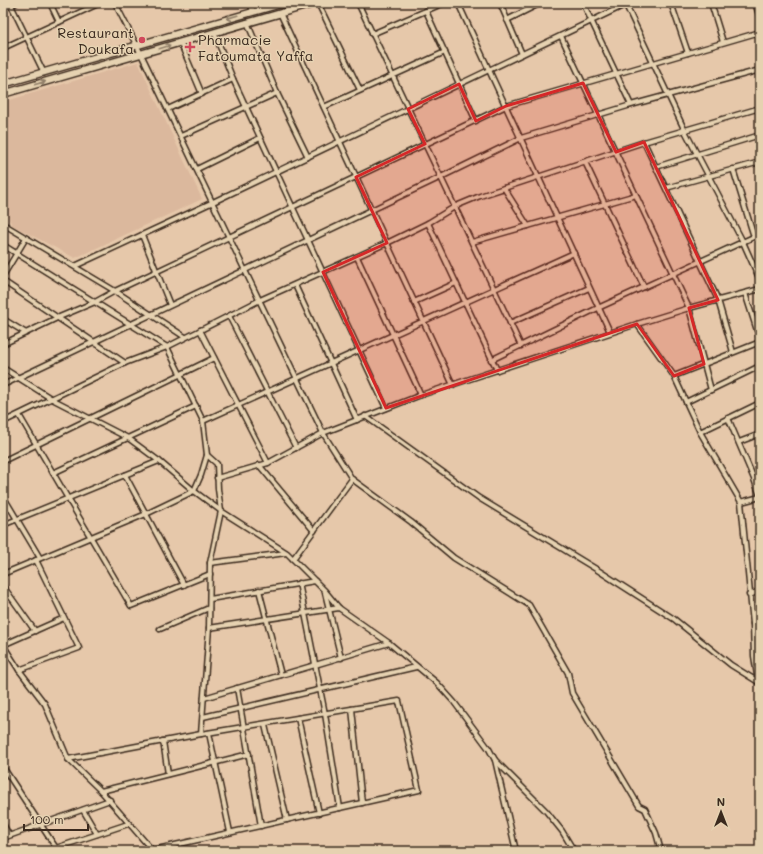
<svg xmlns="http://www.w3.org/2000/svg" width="763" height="854" viewBox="0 0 763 854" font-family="Mali,sans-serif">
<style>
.built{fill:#dbb89d}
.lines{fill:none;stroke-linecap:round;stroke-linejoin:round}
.street-casing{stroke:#3b2a1e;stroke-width:7}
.primary-casing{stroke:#3b2a1e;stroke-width:9}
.street{stroke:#e6d2b1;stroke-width:4}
.primary{stroke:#e6d2b1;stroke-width:6}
.oneway{stroke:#907e68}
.marked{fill:#d62828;fill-opacity:0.2;stroke:#d62828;stroke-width:3;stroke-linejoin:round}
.poi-dot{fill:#d1495b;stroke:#e6d2b1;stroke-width:1.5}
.labels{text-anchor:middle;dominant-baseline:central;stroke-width:3;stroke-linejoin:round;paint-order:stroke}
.poi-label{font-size:14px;fill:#3b2a1e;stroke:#e6d2b1;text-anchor:end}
</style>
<rect width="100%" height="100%" fill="#e6c8aa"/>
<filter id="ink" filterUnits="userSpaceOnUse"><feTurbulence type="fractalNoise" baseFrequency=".025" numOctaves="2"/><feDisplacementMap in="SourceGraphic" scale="8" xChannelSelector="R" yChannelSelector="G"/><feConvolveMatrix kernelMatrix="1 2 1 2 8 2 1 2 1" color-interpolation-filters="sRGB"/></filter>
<g filter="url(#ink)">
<polygon class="built" points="138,62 202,199 75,258 12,225 3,207 3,102"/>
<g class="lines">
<defs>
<g id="street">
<polyline points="10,3 44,73"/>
<polyline points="50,3 59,22"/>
<polyline points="115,3 141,54 323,433 352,479 411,522 454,558 529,605 568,673 572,693 639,806 645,809 656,833 661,851"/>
<polyline points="250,3 253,11"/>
<polyline points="318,3 360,90"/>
<polyline points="358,3 521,346"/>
<polyline points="458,3 610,332"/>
<polyline points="500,3 522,54"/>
<polyline points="583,3 631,105"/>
<polyline points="625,3 685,131 743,242 760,280"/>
<polyline points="671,3 688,53"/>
<polyline points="711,3 723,42"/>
<polyline points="755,3 760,18"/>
<polyline points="3,9 16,3"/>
<polyline points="426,11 476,121"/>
<polyline points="280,13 453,385"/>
<polyline points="507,20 541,3"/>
<polyline points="247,22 277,93 308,157"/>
<polyline points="214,32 233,79 386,408"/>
<polyline points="372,34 444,3"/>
<polyline points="561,36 689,308 711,390"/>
<polyline points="180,42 202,94"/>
<polyline points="3,48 100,3"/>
<polyline points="324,107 445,52"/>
<polyline points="168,109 233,79"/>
<polyline points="181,136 277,93"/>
<polyline points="644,142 718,300 733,352"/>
<polyline points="585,162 644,287"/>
<polyline points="656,167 760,135"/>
<polyline points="197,169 260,138"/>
<polyline points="733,169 754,237"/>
<polyline points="504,188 528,226"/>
<polyline points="666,188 760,162"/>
<polyline points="428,223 497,370"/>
<polyline points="3,224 115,291 185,337"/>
<polyline points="142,235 170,305"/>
<polyline points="472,242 636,195"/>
<polyline points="3,245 167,347 203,421 207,455 217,464 218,489 221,511 210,563 209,628 201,734"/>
<polyline points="357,257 421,395"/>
<polyline points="75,266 213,202 629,3"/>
<polyline points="3,276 26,238"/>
<polyline points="3,281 125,363"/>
<polyline points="295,285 357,420"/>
<polyline points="745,293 760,340"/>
<polyline points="414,302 456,283"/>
<polyline points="229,316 296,448"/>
<polyline points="3,319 26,333"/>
<polyline points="510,323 589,288"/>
<polyline points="637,324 674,376 700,432 741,502 753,624 754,656 758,682"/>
<polyline points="200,330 268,463"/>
<polyline points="3,344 57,318 95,302 115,291 506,106 760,32"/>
<polyline points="491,360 598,308 760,234"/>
<polyline points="3,368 52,399 128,438 159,461 194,491 221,511 287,553 325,591 339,608 389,643 437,683 454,702 489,749 495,760 546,811 562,831 574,851"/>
<polyline points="674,376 760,342"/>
<polyline points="3,385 441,177 521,138 631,105 760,70"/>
<polyline points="686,402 760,366"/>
<polyline points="19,415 131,606 210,574"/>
<polyline points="365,416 479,498 596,569 674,619 731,665 760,683"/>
<polyline points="728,418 754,479 760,496"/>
<polyline points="203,421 574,253"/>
<polyline points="3,422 125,363 167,347 260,300 387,243 428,223 456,206 480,196 644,142 760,108"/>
<polyline points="700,432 760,403"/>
<polyline points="739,442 760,434"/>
<polyline points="3,461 214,358"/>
<polyline points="259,465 314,531"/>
<polyline points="53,473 196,406"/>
<polyline points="125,475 184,585"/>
<polyline points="217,478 268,463 323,433 421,395 637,324 689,308 760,289"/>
<polyline points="3,496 40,558"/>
<polyline points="741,502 760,497"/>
<polyline points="3,525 159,461"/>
<polyline points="293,559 352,479"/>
<polyline points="210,563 286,553"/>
<polyline points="3,574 146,514 194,491 201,475 207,455"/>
<polyline points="299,583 325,714 340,808"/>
<polyline points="3,586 35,631"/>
<polyline points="259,590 281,675"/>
<polyline points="325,593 341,658"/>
<polyline points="749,595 760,591"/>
<polyline points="210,599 315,581"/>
<polyline points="753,624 760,621"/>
<polyline points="209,628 339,608"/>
<polyline points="160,629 209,608"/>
<polyline points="3,645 19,670 45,704 68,759 101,791 153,851"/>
<polyline points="3,645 64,618"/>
<polyline points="19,670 79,648 36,560"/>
<polyline points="237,688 261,826"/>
<polyline points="204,698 389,643"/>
<polyline points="352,709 362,803"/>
<polyline points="203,717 416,667"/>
<polyline points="298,718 319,813"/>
<polyline points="265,725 287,820"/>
<polyline points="209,733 230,832"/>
<polyline points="163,741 168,774"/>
<polyline points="68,759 201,734 399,701 419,790 153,850"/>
<polyline points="495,760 516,851"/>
<polyline points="3,767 56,848 128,824"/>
<polyline points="101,791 249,754"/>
<polyline points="83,810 97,834"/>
<polyline points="3,824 9,835"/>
<polyline points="3,838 110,800"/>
</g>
<g id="primary">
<polyline points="3,84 284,3"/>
<polyline points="3,94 316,3"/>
</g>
</defs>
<use href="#street" class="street-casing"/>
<use href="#primary" class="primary-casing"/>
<use href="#street" class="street"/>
<use href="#primary" class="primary"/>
</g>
<defs><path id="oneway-shaft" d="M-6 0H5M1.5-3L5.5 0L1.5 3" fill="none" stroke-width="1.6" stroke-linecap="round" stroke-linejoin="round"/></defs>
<g class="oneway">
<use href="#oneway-shaft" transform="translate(232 17) rotate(164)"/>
<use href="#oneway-shaft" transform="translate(165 47) rotate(-17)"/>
<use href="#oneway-shaft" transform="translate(40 83) rotate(-16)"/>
</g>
</g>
<path class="marked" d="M583 83 616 152 644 142 718 300 689 308 704 364 674 376 637 324 386 408 323 272 387 243 356 177 425 144 408 109 459 84 476 121 506 106Z"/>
<g class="poi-dot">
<circle cx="142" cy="40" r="4"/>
<path d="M188 41h4v4h4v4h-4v4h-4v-4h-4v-4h4z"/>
</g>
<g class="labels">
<g class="poi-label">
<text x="134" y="32">Restaurant<tspan x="134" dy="16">Doukafa</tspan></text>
<text x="198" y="39" text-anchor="start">Pharmacie<tspan x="198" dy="16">Fatoumata Yaffa</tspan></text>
</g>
</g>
<rect width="763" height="854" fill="none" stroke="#e6d2b1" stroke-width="16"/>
<rect x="8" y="8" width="747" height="838" fill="none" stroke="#3b2a1e" stroke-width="1.5" filter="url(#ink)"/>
<g transform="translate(721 812)" stroke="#e6d2b1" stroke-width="3" paint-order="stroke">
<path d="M0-3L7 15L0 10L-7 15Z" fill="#3b2a1e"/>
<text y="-6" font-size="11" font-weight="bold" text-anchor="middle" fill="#3b2a1e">N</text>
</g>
<path d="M24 824v6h64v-6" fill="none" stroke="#3b2a1e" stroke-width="2"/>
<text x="30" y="824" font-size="12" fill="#3b2a1e" stroke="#e6d2b1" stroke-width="3" paint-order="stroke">100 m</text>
</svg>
